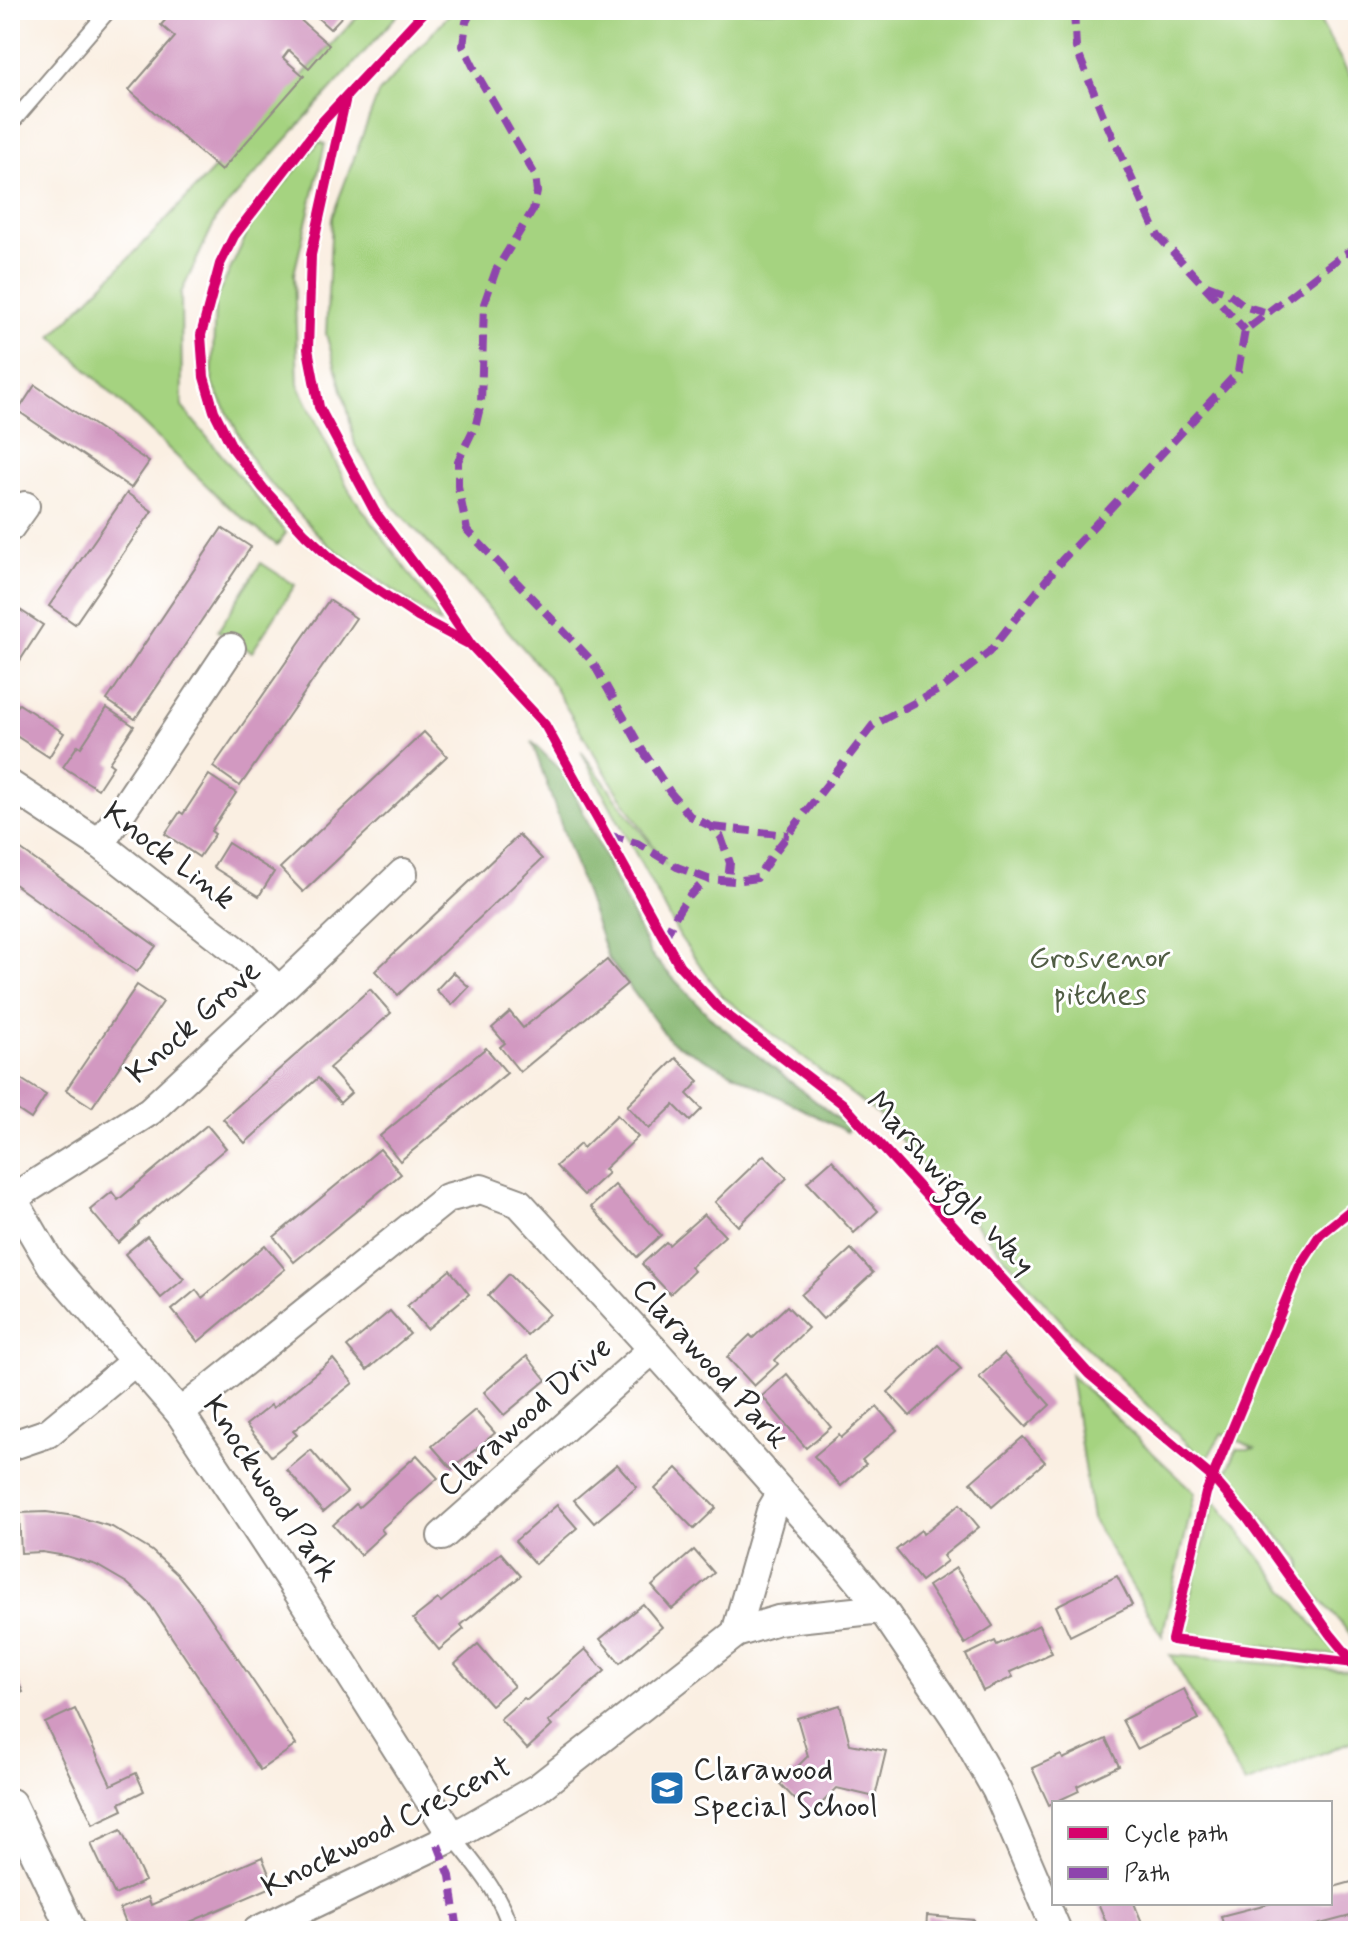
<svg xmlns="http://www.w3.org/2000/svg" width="1368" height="1941" viewBox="0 0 1368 1941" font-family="Mynerve,sans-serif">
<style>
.green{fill:#a5d380;stroke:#687f56;stroke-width:2}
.forest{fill:#84b56e;stroke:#58704c;stroke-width:2}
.building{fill:#d299c1}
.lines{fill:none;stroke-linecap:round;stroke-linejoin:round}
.lane-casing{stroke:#928d86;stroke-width:18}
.street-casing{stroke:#928d86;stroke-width:32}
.lane{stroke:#fff;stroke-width:14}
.street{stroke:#fff;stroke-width:28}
.quiet{stroke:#8e44ad;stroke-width:8;stroke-dasharray:16 8;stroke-linecap:butt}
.cycleway-casing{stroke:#fff;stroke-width:15}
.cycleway{stroke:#d6006c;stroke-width:10}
.labels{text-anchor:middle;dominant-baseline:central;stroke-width:6;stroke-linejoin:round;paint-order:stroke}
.street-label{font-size:32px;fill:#2b2b2b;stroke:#fff}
.park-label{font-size:32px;fill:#505d44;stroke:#fff}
.poi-label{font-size:32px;fill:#2b2b2b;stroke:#fff;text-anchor:start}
</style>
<rect width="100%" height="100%" fill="#fff"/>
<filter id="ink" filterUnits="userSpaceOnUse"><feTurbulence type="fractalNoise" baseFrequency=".0125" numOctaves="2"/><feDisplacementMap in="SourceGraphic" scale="16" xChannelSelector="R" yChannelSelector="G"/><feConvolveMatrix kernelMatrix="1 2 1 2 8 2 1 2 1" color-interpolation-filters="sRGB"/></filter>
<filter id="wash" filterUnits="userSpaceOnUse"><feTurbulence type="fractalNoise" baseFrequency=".006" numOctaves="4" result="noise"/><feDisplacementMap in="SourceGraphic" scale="32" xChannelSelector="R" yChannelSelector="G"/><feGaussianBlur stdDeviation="1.8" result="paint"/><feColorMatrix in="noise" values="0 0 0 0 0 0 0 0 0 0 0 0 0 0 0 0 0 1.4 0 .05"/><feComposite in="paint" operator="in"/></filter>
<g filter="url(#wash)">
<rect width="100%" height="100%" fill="#faefe2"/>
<g class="green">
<polygon points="364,10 402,10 217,217 181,293 182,407 286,533 277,545 229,507 52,336 142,245"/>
<polygon points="453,10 1314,10 1358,91 1358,1643 1302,1578 1302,1562 1225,1476 1237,1449 1256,1449 1222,1433 1205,1461 1070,1331 879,1115 722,996 680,937 581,751 666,865 612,783 548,677 479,597 392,505 355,445 348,411 326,334 332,217 378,94"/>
<polygon points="319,142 325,144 294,274 298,384 350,492 437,612 440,623 326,543 257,469 212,383 215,302 253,221"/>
<polygon points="261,563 295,585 252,652 218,631"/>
<polygon points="1070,1374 1195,1493 1162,1636 1092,1519"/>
<polygon points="1215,1501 1338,1656 1180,1635"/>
<polygon points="1170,1655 1350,1671 1358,1682 1358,1739 1245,1784"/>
</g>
<polygon class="forest" points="532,742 565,774 651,955 713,1020 848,1127 847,1132 670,1041 608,958"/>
<g id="blocks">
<g class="building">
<polygon points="174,10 249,10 253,13 256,10 289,10 329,45 309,68 289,50 283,58 304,76 221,171 129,90 175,37 161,25"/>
<polygon points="309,10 348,10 330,29"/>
<polygon points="35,385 149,462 131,488 18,411"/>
<polygon points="127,493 152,511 75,624 49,606"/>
<polygon points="222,528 251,547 135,719 107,700"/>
<polygon points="329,600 356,618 240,786 213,767"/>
<polygon points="17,608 43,625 10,676 10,618"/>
<polygon points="19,704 64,733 49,757 10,732 10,717"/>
<polygon points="107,708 134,726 109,763 113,766 98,789 63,767 78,745 81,747"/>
<polygon points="424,732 447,756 303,892 280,868"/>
<polygon points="209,775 236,793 211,831 215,834 199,857 165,834 180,812 183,814"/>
<polygon points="519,835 542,859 398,995 375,971"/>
<polygon points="10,842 156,946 137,972 10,881"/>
<polygon points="228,843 274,872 259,896 213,867"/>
<polygon points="607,960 627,984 520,1072 500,1047 505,1043 492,1028 510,1012 523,1028"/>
<polygon points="453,972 469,987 452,1005 436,990"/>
<polygon points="137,985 163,1002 92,1107 66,1090"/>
<polygon points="370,989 391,1013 329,1068 351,1093 340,1103 318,1078 245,1143 223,1119"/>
<polygon points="486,1048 507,1073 400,1161 380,1136"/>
<polygon points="676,1058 699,1081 687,1094 702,1109 690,1121 674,1105 649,1129 627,1106"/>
<polygon points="10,1072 46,1095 31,1119 10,1105"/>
<polygon points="617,1115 638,1137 604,1169 608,1173 584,1195 556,1166 580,1144 583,1148"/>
<polygon points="207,1125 226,1148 138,1223 139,1224 118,1243 90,1210 112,1192 118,1200"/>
<polygon points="380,1149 401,1174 294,1262 274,1237"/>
<polygon points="764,1155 787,1178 738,1226 715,1202"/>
<polygon points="832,1160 878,1211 854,1233 807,1182"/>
<polygon points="615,1185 661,1235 637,1257 591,1207"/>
<polygon points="704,1214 725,1236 690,1267 694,1271 670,1294 642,1264 666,1242 669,1245"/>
<polygon points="147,1236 184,1279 161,1298 125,1254"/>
<polygon points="265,1245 285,1269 198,1342 172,1310 196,1290 202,1298"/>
<polygon points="851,1249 873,1273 823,1319 801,1295"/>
<polygon points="450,1270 469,1294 427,1329 407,1306"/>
<polygon points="509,1274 549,1314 527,1335 488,1296"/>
<polygon points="787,1306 808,1328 775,1360 778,1364 754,1386 727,1357 750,1335 753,1338"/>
<polygon points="390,1311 410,1334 367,1370 347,1347"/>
<polygon points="938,1345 961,1369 910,1416 888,1392"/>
<polygon points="1004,1354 1050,1405 1026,1427 979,1377"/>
<polygon points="527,1356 546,1380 504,1415 484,1392"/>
<polygon points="333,1359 353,1383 293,1431 297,1435 271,1456 246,1425 271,1405 273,1408"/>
<polygon points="787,1374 831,1427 806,1448 762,1396"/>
<polygon points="877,1407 897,1430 862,1460 866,1464 841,1486 814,1456 839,1435 841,1438"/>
<polygon points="475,1410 495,1433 452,1469 432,1446"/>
<polygon points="1023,1437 1045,1462 992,1507 971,1482"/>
<polygon points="311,1450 347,1492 323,1512 287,1470"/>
<polygon points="417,1455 438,1478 381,1529 384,1533 360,1555 333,1525 356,1504 359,1507"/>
<polygon points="617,1464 637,1487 594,1523 574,1500"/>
<polygon points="677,1468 716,1508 694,1529 655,1489"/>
<polygon points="960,1504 979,1527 943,1556 947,1561 921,1581 896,1550 921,1530 923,1534"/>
<polygon points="557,1505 577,1528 535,1564 515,1541"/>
<polygon points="46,1512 75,1516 112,1527 152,1551 178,1575 199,1601 296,1745 260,1770 149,1603 127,1583 96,1565 66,1556 42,1552 21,1553 19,1513"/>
<polygon points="694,1550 714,1573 672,1609 652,1586"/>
<polygon points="501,1553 521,1576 461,1625 464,1629 439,1650 413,1619 438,1599 441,1602"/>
<polygon points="956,1568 993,1626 965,1644 928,1586"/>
<polygon points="1117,1576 1132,1605 1070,1636 1056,1606"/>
<polygon points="643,1604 662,1627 620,1663 600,1639"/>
<polygon points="1039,1625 1052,1653 1010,1672 1013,1677 983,1691 966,1655 995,1641 997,1645"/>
<polygon points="478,1644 514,1686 491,1705 455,1664"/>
<polygon points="585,1649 605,1671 548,1722 552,1726 527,1749 500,1719 524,1698 527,1700"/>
<polygon points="10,1663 23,1692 10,1698"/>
<polygon points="1184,1689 1199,1719 1137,1749 1122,1720"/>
<polygon points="840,1705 850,1744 886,1751 875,1797 837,1788 810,1815 780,1784 808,1756 797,1718"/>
<polygon points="75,1709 111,1785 136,1773 144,1791 120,1803 123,1810 93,1824 45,1723"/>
<polygon points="1106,1739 1119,1766 1077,1786 1079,1791 1049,1805 1032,1768 1061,1755 1063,1759"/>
<polygon points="121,1830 145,1881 115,1895 91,1844"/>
<polygon points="262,1857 274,1886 169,1931 129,1931 120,1909 148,1897 151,1905"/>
<polygon points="1355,1881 1358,1894 1358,1914 1294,1931 1225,1931 1221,1916 1271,1903 1330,1903 1330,1888"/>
<polygon points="1098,1903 1134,1903 1143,1925 1130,1931 1110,1931"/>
<polygon points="927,1916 974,1920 972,1931 926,1931"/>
</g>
</g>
</g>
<g filter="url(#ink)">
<use href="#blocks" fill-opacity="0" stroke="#928d86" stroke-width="2"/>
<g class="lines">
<defs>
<g id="lane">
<polyline points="10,125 109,10"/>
<path d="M453 1837C476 1866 502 1895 511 1931"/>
</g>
<g id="street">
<polyline points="10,527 25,506"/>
<polyline points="10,785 100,844 243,956 279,991"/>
<polyline points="100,844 231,648"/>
<polyline points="10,1194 51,1264 180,1413 300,1595 453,1837"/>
<polyline points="13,1198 150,1111 279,991 403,873"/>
<polyline points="180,1413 447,1198 481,1189 519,1203 653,1349 847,1566 882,1609 957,1720 997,1791 1057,1931"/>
<polyline points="10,1446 48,1433 134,1362"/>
<polyline points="442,1536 653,1349"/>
<polyline points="736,1633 771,1511 781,1494"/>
<polyline points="11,1803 72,1931"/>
<polyline points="257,1931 453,1837 538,1788 736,1633 778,1620 882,1609"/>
</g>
</defs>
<use href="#lane" class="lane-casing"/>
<use href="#street" class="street-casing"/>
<use href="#lane" class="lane"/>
<use href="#street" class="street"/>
<g class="quiet">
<polyline points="472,10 466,22 463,46 478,76 535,175 537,192 533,210 496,270 484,304 481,403 476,424 458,461 458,486 467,530 592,661 641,748 670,792 690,816 712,827 721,837 730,863 728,880"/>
<polyline points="1074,10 1076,48 1105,120 1158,236 1245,330"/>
<polyline points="1207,285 1228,293 1246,307 1268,313"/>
<polyline points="712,827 789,835"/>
<polyline points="608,835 637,843 677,867 708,879 735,881 757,878 774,853 873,725 944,687 989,652 1062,560 1238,372 1245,330 1344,254 1358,248"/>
<path d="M665 939C677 911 684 898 708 879"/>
<polyline points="438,1845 450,1876 458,1931"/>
</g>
<defs>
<g id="cycleway">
<polyline points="426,10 322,122 234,236 220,264 201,335 204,377 214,411 232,447 263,488 305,534 334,561 418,617 467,643"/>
<polyline points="346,97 311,255 308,349 319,407 375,512 437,594 471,645 545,725 679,965 719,1009 843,1104 1089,1374 1213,1478 1248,1519 1330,1634 1358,1668"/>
<polyline points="1354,1663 1172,1640 1206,1493 1300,1266 1320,1235 1358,1204"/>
</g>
</defs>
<use href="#cycleway" class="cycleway-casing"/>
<use href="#cycleway" class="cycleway"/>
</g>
</g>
<defs>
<symbol id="school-square" viewBox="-11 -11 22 22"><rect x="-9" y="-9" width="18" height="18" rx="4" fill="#1f6fb2" stroke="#fff"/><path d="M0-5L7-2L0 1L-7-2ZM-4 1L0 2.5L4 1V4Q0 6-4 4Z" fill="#fff"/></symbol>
</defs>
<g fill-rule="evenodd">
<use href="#school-square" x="647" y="1768" width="40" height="40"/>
</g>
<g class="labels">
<g class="street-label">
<text transform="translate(169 856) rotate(37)">Knock Link</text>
<text transform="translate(194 1022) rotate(-42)">Knock Grove</text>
<text transform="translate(950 1184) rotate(48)">Marshwiggle Way</text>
<text transform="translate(710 1364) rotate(48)">Clarawood Park</text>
<text transform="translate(525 1417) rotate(-42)">Clarawood Drive</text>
<text transform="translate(270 1489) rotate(56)">Knockwood Park</text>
<text transform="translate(387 1827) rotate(-27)">Knockwood Crescent</text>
</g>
<g class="park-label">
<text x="1100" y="958">Grosvenor<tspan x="1100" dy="37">pitches</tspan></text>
</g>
<g class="poi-label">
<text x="693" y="1770">Clarawood<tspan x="693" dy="37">Special School</tspan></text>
</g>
</g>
<rect width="1368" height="1941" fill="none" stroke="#fff" stroke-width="40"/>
<rect x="1052" y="1801" width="280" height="104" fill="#ffffff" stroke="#aaaaaa" stroke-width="2"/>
<rect x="1068" y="1827" width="40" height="12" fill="#d6006c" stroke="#aaaaaa" stroke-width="2"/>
<text x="1124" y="1841" font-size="24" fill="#2b2b2b">Cycle path</text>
<rect x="1068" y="1867" width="40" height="12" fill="#8e44ad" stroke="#aaaaaa" stroke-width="2"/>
<text x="1124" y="1881" font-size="24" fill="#2b2b2b">Path</text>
</svg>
